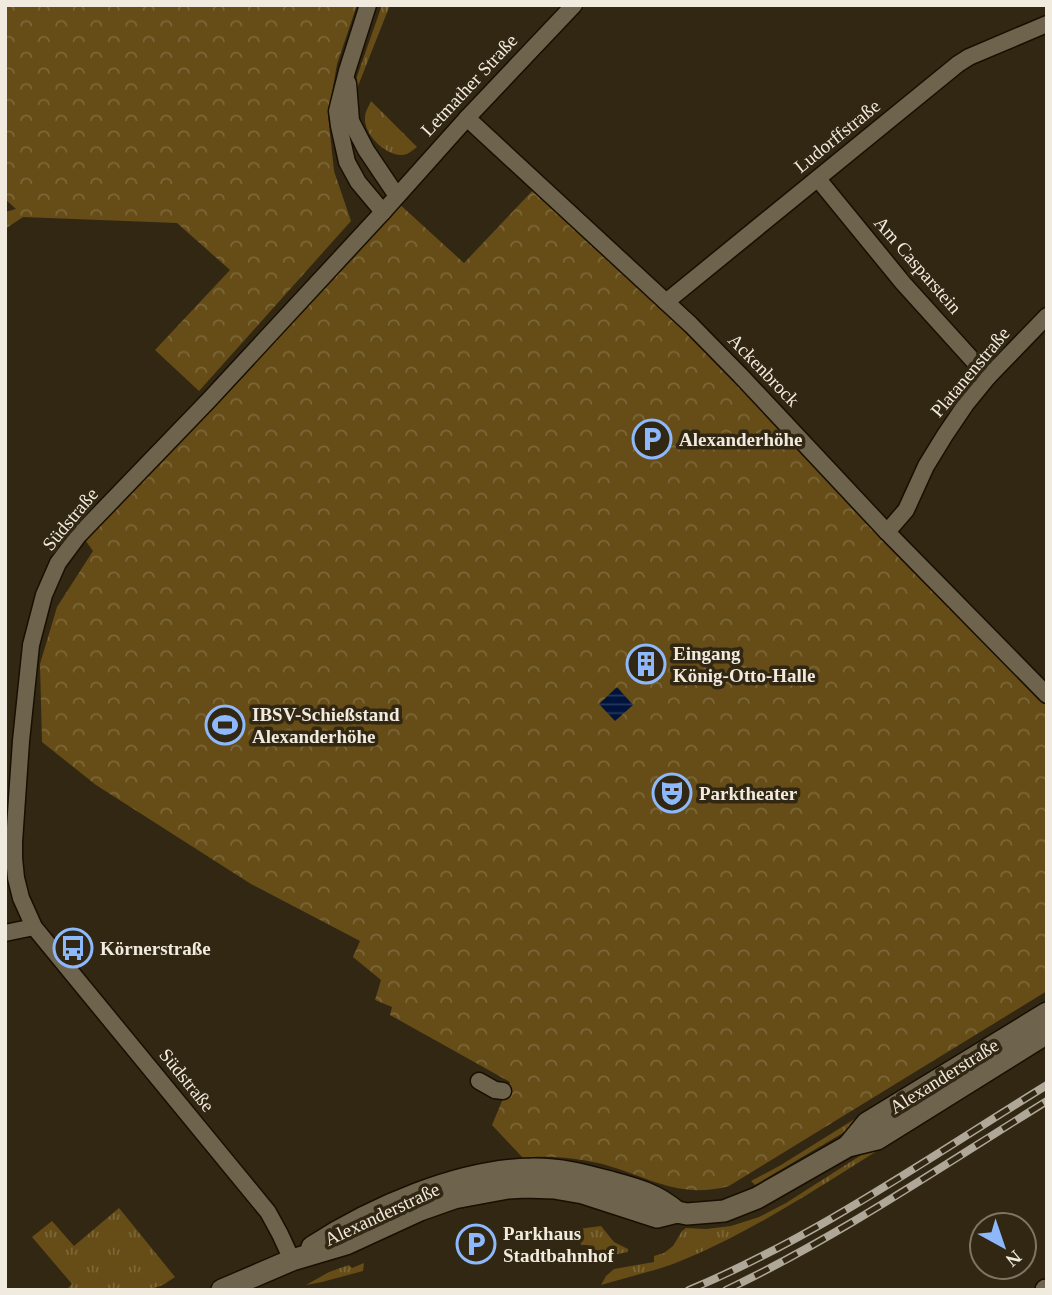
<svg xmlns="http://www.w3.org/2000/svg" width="1052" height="1295" viewBox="0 0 1052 1295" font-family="Georgia,serif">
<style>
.grass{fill:url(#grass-tufts)}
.forest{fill:url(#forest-crowns)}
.water{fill:url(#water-rules)}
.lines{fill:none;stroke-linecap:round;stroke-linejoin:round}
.street-casing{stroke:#190f00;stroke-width:19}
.secondary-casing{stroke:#190f00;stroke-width:24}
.street{stroke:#6e634d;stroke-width:16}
.secondary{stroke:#6e634d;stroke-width:21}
.rail-casing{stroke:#afa798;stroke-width:8}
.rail{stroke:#312713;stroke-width:5;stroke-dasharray:16;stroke-linecap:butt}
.labels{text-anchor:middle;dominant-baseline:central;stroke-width:7;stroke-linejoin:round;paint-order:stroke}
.street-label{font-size:19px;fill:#f1eade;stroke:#312713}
.poi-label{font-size:19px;font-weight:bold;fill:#f1eade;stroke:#312713;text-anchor:start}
</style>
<defs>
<pattern id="grass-tufts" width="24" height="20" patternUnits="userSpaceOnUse" patternTransform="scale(1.75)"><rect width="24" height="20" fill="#664d18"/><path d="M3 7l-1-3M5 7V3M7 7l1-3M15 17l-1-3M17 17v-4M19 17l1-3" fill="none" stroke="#7c6739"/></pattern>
<pattern id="forest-crowns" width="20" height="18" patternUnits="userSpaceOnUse" patternTransform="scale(1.75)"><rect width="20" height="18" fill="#664d18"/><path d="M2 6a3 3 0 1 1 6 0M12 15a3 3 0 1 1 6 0" fill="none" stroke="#7c6739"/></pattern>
<pattern id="water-rules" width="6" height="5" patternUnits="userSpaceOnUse" patternTransform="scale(1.75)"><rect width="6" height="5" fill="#00133d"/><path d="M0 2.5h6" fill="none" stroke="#263659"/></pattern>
</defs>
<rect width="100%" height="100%" fill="#312713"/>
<g class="grass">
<polygon points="382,5 390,5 356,91 354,85"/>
<path d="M371 101 417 147C414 149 411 152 407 154 389 160 363 135 365 117 365 112 369 106 371 101Z"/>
<polygon points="861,1115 865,1120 755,1185 751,1181 781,1165"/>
<path d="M880 1143V1149C813 1191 747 1235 673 1264 650 1272 625 1278 601 1285L606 1276 614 1269 654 1262V1256L664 1253 673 1246 682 1231 686 1228 706 1229 731 1226 759 1217 786 1203Z"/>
<polygon points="119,1208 175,1277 163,1285 148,1290 66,1290 72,1284 32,1237 52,1221 74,1246"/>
<polygon points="601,1226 614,1242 628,1249 628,1252 591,1259 588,1245 581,1245 578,1229"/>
<polygon points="364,1263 363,1271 322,1282 306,1285 329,1272 349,1265 352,1268"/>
</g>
<g class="forest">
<polygon points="5,5 357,5 337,64 328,115 334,171 351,221 199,391 155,350 230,270 177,223 23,217 5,229 5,212 16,209 5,199"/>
<path d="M537 186 686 328 1047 701V991L729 1186C676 1200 647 1175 598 1163 575 1158 547 1155 523 1158L492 1125 510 1082 390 1015 392 1007 375 1000 381 980 353 957 360 941 251 884 96 785 42 742 40 664 57 607 93 551 83 537 396 201 464 263Z"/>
</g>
<polygon class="water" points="617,687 633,705 615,721 599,704"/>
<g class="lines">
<defs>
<g id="street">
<polyline points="368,5 347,71 337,111 339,126 347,162 358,182 383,212"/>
<polyline points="348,83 351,121 366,150 397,196"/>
<polyline points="467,118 691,325 740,375 887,532 1047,695"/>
<polyline points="818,179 903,283 988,377"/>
<polyline points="666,302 958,64 969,57 1047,24"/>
<polyline points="887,532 906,510 926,466 945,435 966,404 988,377 1047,316"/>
<polyline points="5,933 34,927"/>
<polyline points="479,1081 495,1090 503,1091"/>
<polyline points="292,1260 280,1234 268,1212 34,927 21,898 16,878 14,858 14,842 21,741 31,645 44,595 58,563 78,536 209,400 383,212 467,118 574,5"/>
</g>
<g id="secondary">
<polyline points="848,1146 867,1123 1047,1013"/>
<path d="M312 1247C372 1208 459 1170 531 1169 558 1168 584 1175 610 1182 636 1189 656 1194 677 1212"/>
<polyline points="222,1290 292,1260 346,1244 420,1210 454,1198 508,1188 526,1187 554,1188 583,1193 657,1217 677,1212 687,1214 724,1211 757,1198 848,1146 877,1139 1047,1033"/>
<polyline points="1046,1290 1047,1290"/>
</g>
</defs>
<use href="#street" class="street-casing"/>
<use href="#secondary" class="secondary-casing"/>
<use href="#street" class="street"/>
<use href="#secondary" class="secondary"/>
<defs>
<g id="rail">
<path d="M689 1290C816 1237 930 1157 1047 1085"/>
<path d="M726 1290C838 1237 942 1166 1047 1101"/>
</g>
</defs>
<use href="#rail" class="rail-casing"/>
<use href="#rail" class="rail"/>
</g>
<defs>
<symbol id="parking-ring" viewBox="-11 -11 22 22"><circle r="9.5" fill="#312713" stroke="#8db9fc" stroke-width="1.5"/><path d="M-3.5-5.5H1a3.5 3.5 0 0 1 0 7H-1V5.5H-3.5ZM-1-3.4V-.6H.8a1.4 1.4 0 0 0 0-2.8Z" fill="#8db9fc"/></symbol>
<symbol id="building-ring" viewBox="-11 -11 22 22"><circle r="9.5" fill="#312713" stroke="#8db9fc" stroke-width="1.5"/><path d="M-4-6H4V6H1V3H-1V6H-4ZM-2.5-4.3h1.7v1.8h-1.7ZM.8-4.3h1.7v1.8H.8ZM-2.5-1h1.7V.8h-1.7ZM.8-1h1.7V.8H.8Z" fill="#8db9fc"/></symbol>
<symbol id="stadium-ring" viewBox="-11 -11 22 22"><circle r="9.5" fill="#312713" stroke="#8db9fc" stroke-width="1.5"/><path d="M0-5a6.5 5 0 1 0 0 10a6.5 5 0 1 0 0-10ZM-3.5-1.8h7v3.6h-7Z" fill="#8db9fc"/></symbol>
<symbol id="theatre-ring" viewBox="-11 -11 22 22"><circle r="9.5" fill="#312713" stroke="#8db9fc" stroke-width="1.5"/><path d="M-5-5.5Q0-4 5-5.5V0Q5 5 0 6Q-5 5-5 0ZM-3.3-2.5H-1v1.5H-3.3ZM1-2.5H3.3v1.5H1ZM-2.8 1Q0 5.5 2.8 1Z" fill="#8db9fc"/></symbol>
<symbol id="bus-ring" viewBox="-11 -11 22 22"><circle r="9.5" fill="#312713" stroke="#8db9fc" stroke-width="1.5"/><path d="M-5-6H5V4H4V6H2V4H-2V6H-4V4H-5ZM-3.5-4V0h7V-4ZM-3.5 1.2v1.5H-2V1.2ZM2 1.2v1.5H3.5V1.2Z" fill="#8db9fc"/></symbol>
</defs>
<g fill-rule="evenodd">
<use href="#parking-ring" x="630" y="417" width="44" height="44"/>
<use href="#building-ring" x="624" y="642" width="44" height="44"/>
<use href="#stadium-ring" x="203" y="703" width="44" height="44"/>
<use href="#theatre-ring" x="650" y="771" width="44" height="44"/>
<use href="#bus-ring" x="51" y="926" width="44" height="44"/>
<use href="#parking-ring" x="454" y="1222" width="44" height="44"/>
</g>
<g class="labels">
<g class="street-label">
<text transform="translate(469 85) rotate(-47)">Letmather Straße</text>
<text transform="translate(837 136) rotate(-39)">Ludorffstraße</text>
<text transform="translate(918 265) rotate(49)">Am Casparstein</text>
<text transform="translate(764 370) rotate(46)">Ackenbrock</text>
<text transform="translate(970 372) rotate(-50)">Platanenstraße</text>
<text transform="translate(70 519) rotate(-50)">Südstraße</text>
<text transform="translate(944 1076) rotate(-32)">Alexanderstraße</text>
<text transform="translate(187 1080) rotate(51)">Südstraße</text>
<text transform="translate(382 1214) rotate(-25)">Alexanderstraße</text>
</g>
<g class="poi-label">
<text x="679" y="439">Alexanderhöhe</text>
<text x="673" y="653">Eingang<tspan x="673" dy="22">König-Otto-Halle</tspan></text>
<text x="252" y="714">IBSV-Schießstand<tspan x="252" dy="22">Alexanderhöhe</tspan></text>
<text x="699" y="793">Parktheater</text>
<text x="100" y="948">Körnerstraße</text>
<text x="503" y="1233">Parkhaus<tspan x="503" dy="22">Stadtbahnhof</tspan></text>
</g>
</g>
<rect width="1052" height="1295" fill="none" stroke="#f1eade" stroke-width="14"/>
<g transform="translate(1003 1246) rotate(140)"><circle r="33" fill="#312713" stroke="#7e7564" stroke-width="2"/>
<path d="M0-5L12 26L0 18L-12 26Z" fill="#8db9fc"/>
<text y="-10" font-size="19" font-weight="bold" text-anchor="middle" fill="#f1eade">N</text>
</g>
</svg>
